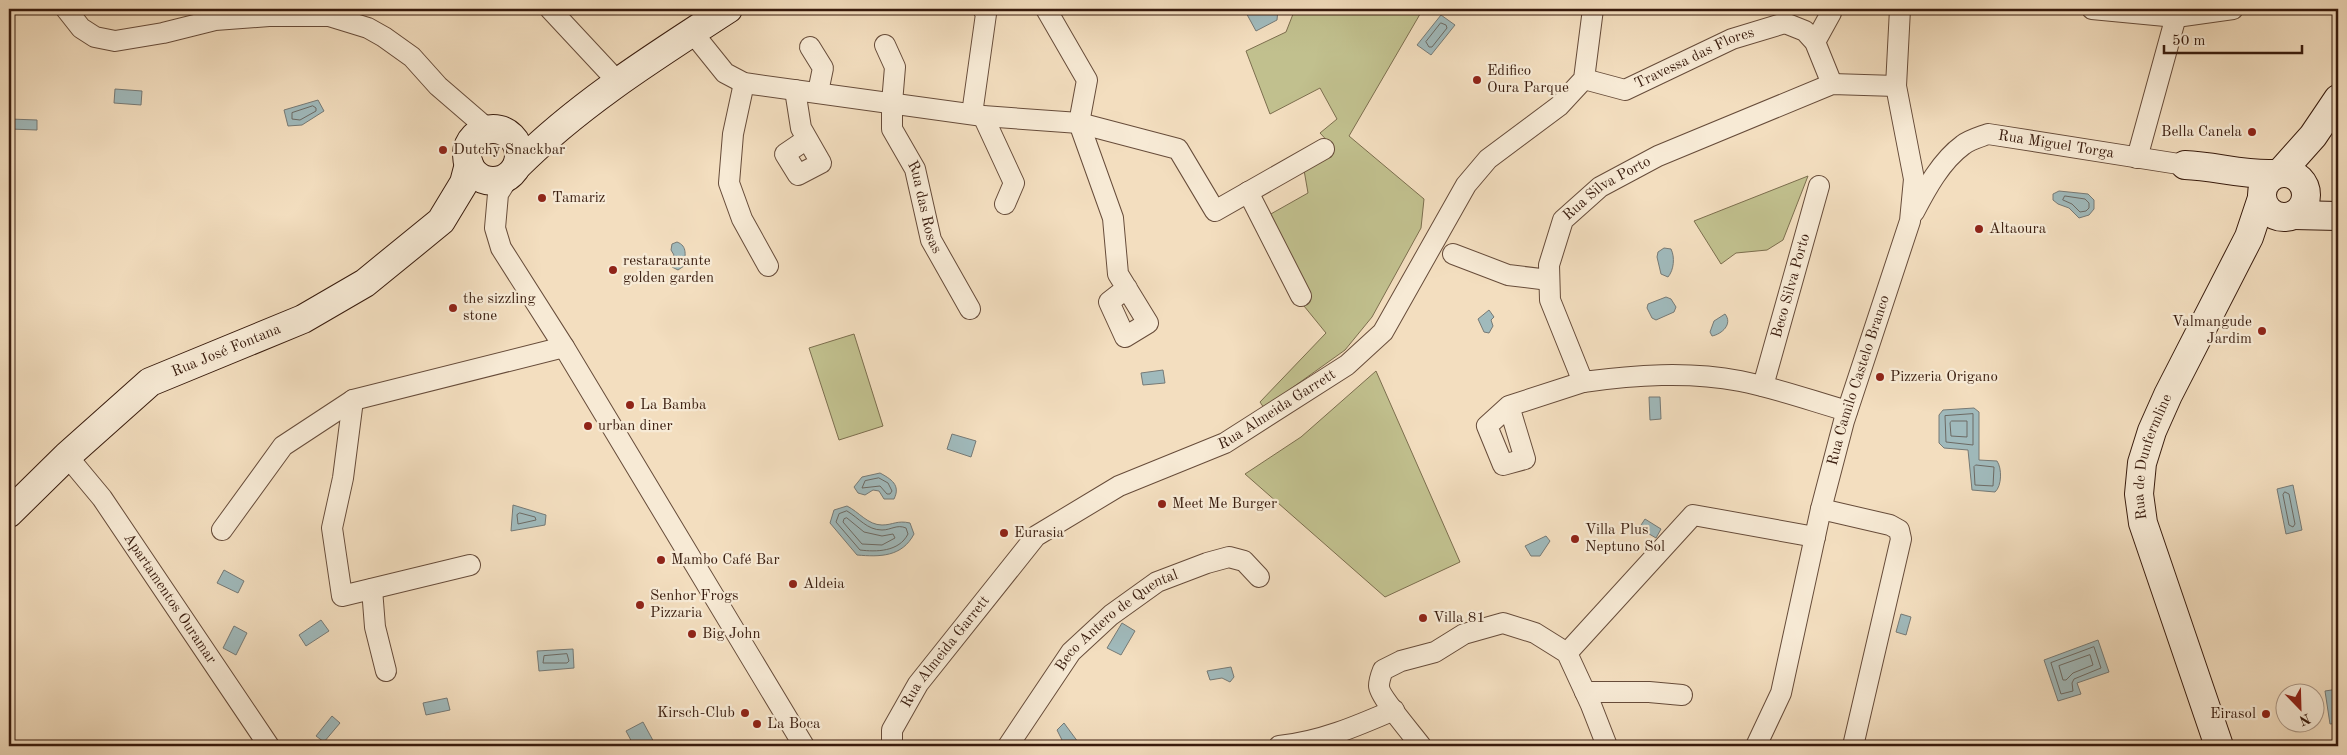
<svg xmlns="http://www.w3.org/2000/svg" width="2347" height="755" viewBox="0 0 2347 755" font-family="'Old Standard TT',serif">
<style>
.green{fill:#c1c08e;stroke:#7c6e4e}
.water{fill:#a0babc;stroke:#767a76}
.lines{fill:none;stroke-linecap:round;stroke-linejoin:round}
.shore{stroke:#6c6a64;stroke-width:1}
.street-casing{stroke:#674c3a;stroke-width:22}
.secondary-casing{stroke:#381b0d;stroke-width:30}
.street{stroke:#f7ead5;stroke-width:20}
.secondary{stroke:#f7ead5;stroke-width:28}
.poi-dot{fill:#8f2418;stroke:#f7ead5;stroke-width:2}
.labels{text-anchor:middle;dominant-baseline:central;stroke-width:4.5;stroke-linejoin:round;paint-order:stroke}
.street-label{font-size:15px;fill:#381b0d;stroke:#f7ead5}
.poi-label{font-size:15px;fill:#381b0d;stroke:#f7ead5;text-anchor:start}
</style>
<rect width="100%" height="100%" fill="#f3debf"/>
<filter id="stains"><feTurbulence type="fractalNoise" baseFrequency=".004" numOctaves="4"/><feColorMatrix values="0 0 0 0 .2 0 0 0 0 .09 0 0 0 0 .02 0 0 0 .5 -.17"/></filter>
<radialGradient id="worn" r=".72"><stop offset=".6" stop-color="#630" stop-opacity="0"/><stop offset="1" stop-color="#630" stop-opacity=".3"/></radialGradient>
<g class="green">
<polygon points="1295,9 1423,9 1349,136 1424,199 1421,228 1372,317 1345,350 1264,408 1260,402 1326,333 1304,306 1310,296 1269,215 1308,193 1304,170 1334,148 1320,133 1337,119 1320,88 1270,114 1246,51 1286,32"/>
<polygon points="1808,176 1783,240 1767,250 1736,253 1721,264 1694,221"/>
<polygon points="854,334 883,426 839,440 809,348"/>
<polygon points="1376,371 1460,562 1385,597 1245,474 1301,437"/>
</g>
<g class="water">
<polygon points="1244,9 1278,9 1277,20 1256,31"/>
<polygon points="1441,15 1455,25 1431,55 1417,45"/>
<polygon points="115,89 142,91 141,105 114,103"/>
<polygon points="318,100 324,111 302,125 288,126 284,110"/>
<polygon points="10,119 37,120 37,130 10,129"/>
<polygon points="2059,191 2088,194 2094,200 2094,209 2089,215 2079,218 2069,208 2058,204 2053,200 2053,194"/>
<path d="M677 242C688 246 685 256 684 266L678 270 672 267 670 263 674 255 671 250 672 244Z"/>
<path d="M1664 248 1671 249C1675 257 1674 270 1668 277L1661 274 1657 257 1658 252Z"/>
<polygon points="1666,297 1671,299 1676,307 1674,312 1656,320 1652,318 1647,308 1648,304"/>
<polygon points="1489,310 1494,317 1491,320 1493,326 1489,333 1484,332 1478,319"/>
<path d="M1725 314C1733 324 1722 334 1712 336L1710 332 1714 321Z"/>
<polygon points="1163,370 1165,383 1143,385 1141,373"/>
<polygon points="1649,397 1660,397 1661,419 1650,420"/>
<path d="M1974 408 1979 412V460L1997 461C2002 468 2002 486 1995 492L1972 490 1968 450 1944 448 1939 443V415L1943 410Z"/>
<polygon points="952,434 976,441 971,457 947,449"/>
<path d="M880 473C891 479 901 485 894 499H884L879 491 873 490 865 495 858 493 854 487 862 477Z"/>
<polygon points="2293,485 2302,530 2286,534 2277,489"/>
<polygon points="513,505 546,515 545,525 511,531"/>
<path d="M847 506C859 512 868 525 882 525 893 525 897 520 910 523L914 534C902 557 880 557 857 555L830 523 834 510Z"/>
<polygon points="1645,519 1661,529 1656,538 1639,528"/>
<polygon points="1546,536 1550,541 1540,556 1531,556 1525,546"/>
<polygon points="224,570 244,581 238,593 217,583"/>
<polygon points="1901,614 1911,617 1906,635 1896,632"/>
<polygon points="321,620 329,631 306,646 299,635"/>
<polygon points="1122,623 1135,631 1121,655 1107,648"/>
<polygon points="234,626 247,633 236,655 223,648"/>
<polygon points="2098,640 2109,672 2077,683 2081,694 2058,701 2044,660"/>
<polygon points="573,649 574,668 539,671 537,651"/>
<polygon points="1231,667 1234,677 1230,682 1222,678 1210,680 1207,671"/>
<polygon points="2338,689 2338,723 2330,724 2325,691"/>
<polygon points="447,698 450,710 426,715 423,703"/>
<polygon points="332,716 340,723 324,742 316,736"/>
<polygon points="643,722 656,746 634,746 626,731"/>
<polygon points="1064,723 1078,742 1074,746 1065,746 1057,730"/>
</g>
<g class="lines">
<g class="shore">
<polygon points="1441,23 1446,25 1447,28 1432,47 1429,47 1426,42"/>
<polygon points="313,106 316,108 316,111 300,120 292,119 292,113"/>
<polygon points="2065,196 2085,199 2089,203 2089,208 2086,211 2080,212 2072,204 2063,200"/>
<polygon points="1973,414 1973,445 1946,442 1945,416"/>
<polygon points="1952,421 1967,421 1967,437 1951,436 1950,423"/>
<polygon points="1976,465 1994,467 1993,486 1975,485 1974,467"/>
<polygon points="879,478 888,483 892,491 890,494 887,494 880,486 862,488 865,481"/>
<polygon points="2285,492 2289,494 2295,524 2293,527 2289,525 2283,495"/>
<path d="M847 511C859 518 867 530 882 530 891 530 897 524 906 528L908 534C899 552 876 552 860 550L836 522 839 514Z"/>
<polygon points="520,513 535,517 536,520 518,524 517,515"/>
<polygon points="847,518 864,532 882,536 893,534 895,538 882,545 862,544 843,522 844,519"/>
<polygon points="2094,647 2101,668 2074,679 2072,683 2073,691 2061,694 2051,663"/>
<polygon points="567,654 569,661 567,663 543,663 544,656"/>
<polygon points="2090,655 2093,665 2073,673 2066,680 2063,680 2059,666"/>
</g>
<defs>
<g id="street">
<polyline points="66,9 81,28 95,37 115,41 163,33 215,20 269,16 329,16 368,28 384,37 412,57 438,86 489,130"/>
<polyline points="550,9 619,83"/>
<polyline points="1046,9 1087,80 1079,123 1113,218 1118,274 1148,323 1125,337 1109,302 1127,288"/>
<polyline points="2092,9 2176,17 2233,9"/>
<polyline points="692,32 725,73 744,83 983,116 1079,123 1178,149 1215,211 1324,149"/>
<polyline points="1815,42 1831,13 1831,9"/>
<path id="s1" d="M885 45 895 67 892 103V129L915 169 931 240 970 309"/>
<polyline points="810,47 823,68 818,92"/>
<path id="s2" d="M1584 79 1625 90 1732 39 1785 23 1805 31 1815 42 1832 84"/>
<polyline points="744,83 733,134 729,183 742,219 768,266"/>
<polyline points="795,90 801,128 821,163 798,175 785,154 807,139"/>
<polyline points="972,114 986,14 983,9"/>
<polyline points="983,116 1014,183 1005,204"/>
<polyline points="2137,158 2178,9"/>
<polyline points="510,175 498,194 495,228 501,248 564,347 804,746"/>
<polyline points="1248,192 1301,296"/>
<path id="s3" d="M1914 212C1926 189 1941 161 1963 145 1969 140 1980 137 1988 134L2185 165"/>
<polyline points="1453,254 1508,275 1549,280"/>
<path id="s4" d="M1763 386 1819 186"/>
<polyline points="353,400 343,478 332,528 342,596 470,565"/>
<polyline points="1509,406 1525,459 1503,465 1487,426 1509,406 1583,382"/>
<path id="s5" d="M1847 411C1812 401 1776 388 1740 381 1688 371 1635 375 1583 382L1550 300 1549 265 1563 220 1600 187 1658 156 1832 84 1896 86"/>
<path id="s6" d="M67 456 102 498 269 746"/>
<polyline points="1821,509 1890,525 1899,530 1901,539 1853,746"/>
<polyline points="222,530 283,446 353,400 564,347"/>
<polyline points="372,589 375,627 386,671"/>
<polyline points="1567,653 1693,515 1815,537"/>
<polyline points="1585,692 1649,692 1682,695"/>
<path id="s7" d="M892 746V730L918 684 1036 536 1119 486 1225 443 1347 365 1383 332 1466 185 1488 159 1559 106 1584 79 1593 9"/>
<path id="s8" d="M1008 746 1071 652 1111 615 1157 582 1207 563 1229 557 1244 561 1259 577"/>
<path d="M1279 746C1320 742 1357 726 1394 710"/>
<path d="M1421 746C1413 735 1379 696 1379 686 1379 681 1381 675 1383 670L1401 661 1435 652 1464 634 1503 623 1535 633 1567 653 1591 705 1607 746"/>
<path id="s9" d="M1756 746 1781 693 1821 509 1844 421 1910 221 1914 179 1896 86 1900 9"/>
</g>
<g id="secondary">
<circle cx="493" cy="155" r="26"/>
<path d="M2185 165C2214 166 2243 175 2272 174"/>
<path d="M517 166C579 104 654 57 728 9"/>
<circle cx="2284" cy="195" r="22"/>
<polyline points="2280,173 2313,136 2338,99"/>
<polyline points="2294,215 2338,216"/>
<path id="s10" d="M9 513 67 456 150 382 303 319 365 283 441 221 464 183 469 164"/>
<path id="s11" d="M2219 746 2143 523 2139 494 2142 463 2152 431 2168 395 2249 237 2261 201"/>
</g>
</defs>
<use href="#street" class="street-casing"/>
<use href="#secondary" class="secondary-casing"/>
<use href="#street" class="street"/>
<use href="#secondary" class="secondary"/>
</g>
<g class="poi-dot">
<circle cx="1477" cy="80" r="5"/>
<circle cx="2252" cy="132" r="5"/>
<circle cx="443" cy="150" r="5"/>
<circle cx="542" cy="198" r="5"/>
<circle cx="1979" cy="229" r="5"/>
<circle cx="613" cy="270" r="5"/>
<circle cx="453" cy="308" r="5"/>
<circle cx="2262" cy="331" r="5"/>
<circle cx="1880" cy="377" r="5"/>
<circle cx="630" cy="405" r="5"/>
<circle cx="588" cy="426" r="5"/>
<circle cx="1162" cy="504" r="5"/>
<circle cx="1004" cy="533" r="5"/>
<circle cx="1575" cy="539" r="5"/>
<circle cx="661" cy="560" r="5"/>
<circle cx="793" cy="584" r="5"/>
<circle cx="640" cy="605" r="5"/>
<circle cx="1423" cy="618" r="5"/>
<circle cx="692" cy="634" r="5"/>
<circle cx="745" cy="713" r="5"/>
<circle cx="2266" cy="714" r="5"/>
<circle cx="757" cy="724" r="5"/>
</g>
<g class="labels">
<g class="street-label">
<text stroke="none"><textPath href="#s2" startOffset="119">Travessa das Flores</textPath></text>
<text stroke="none"><textPath href="#s3" startOffset="180">Rua Miguel Torga</textPath></text>
<text stroke="none"><textPath href="#s5" startOffset="494">Rua Silva Porto</textPath></text>
<text stroke="none"><textPath href="#s1" startOffset="172">Rua das Rosas</textPath></text>
<text stroke="none"><textPath href="#s4" startOffset="104">Beco Silva Porto</textPath></text>
<text stroke="none"><textPath href="#s10" startOffset="275">Rua José Fontana</textPath></text>
<text stroke="none"><textPath href="#s9" startOffset="381">Rua Camilo Castelo Branco</textPath></text>
<text stroke="none"><textPath href="#s7" startOffset="531">Rua Almeida Garrett</textPath></text>
<text stroke="none"><textPath href="#s11" startOffset="304">Rua de Dunfermline</textPath></text>
<text stroke="none"><textPath href="#s6" startOffset="176">Apartamentos Ouramar</textPath></text>
<text stroke="none"><textPath href="#s8" startOffset="169">Beco Antero de Quental</textPath></text>
<text stroke="none"><textPath href="#s7" startOffset="111">Rua Almeida Garrett</textPath></text>
</g>
<g class="poi-label">
<text x="1487" y="71">Edifico<tspan x="1487" dy="17">Oura Parque</tspan></text>
<text x="2242" y="132" text-anchor="end">Bella Canela</text>
<text x="453" y="150">Dutchy Snackbar</text>
<text x="552" y="198">Tamariz</text>
<text x="1989" y="229">Altaoura</text>
<text x="623" y="261">restaraurante<tspan x="623" dy="17">golden garden</tspan></text>
<text x="463" y="299">the sizzling<tspan x="463" dy="17">stone</tspan></text>
<text x="2252" y="322" text-anchor="end">Valmangude<tspan x="2252" dy="17">Jardim</tspan></text>
<text x="1890" y="377">Pizzeria Origano</text>
<text x="640" y="405">La Bamba</text>
<text x="598" y="426">urban diner</text>
<text x="1172" y="504">Meet Me Burger</text>
<text x="1585" y="530">Villa Plus<tspan x="1585" dy="17">Neptuno Sol</tspan></text>
<text x="1014" y="533">Eurasia</text>
<text x="671" y="560">Mambo Café Bar</text>
<text x="803" y="584">Aldeia</text>
<text x="650" y="596">Senhor Frogs<tspan x="650" dy="17">Pizzaria</tspan></text>
<text x="1433" y="618">Villa 81</text>
<text x="702" y="634">Big John</text>
<text x="735" y="713" text-anchor="end">Kirsch-Club</text>
<text x="2256" y="714" text-anchor="end">Eirasol</text>
<text x="767" y="724">La Boca</text>
</g>
</g>
<rect width="2347" height="755" fill="none" stroke="#f3debf" stroke-width="30"/>
<rect x="10" y="10" width="2327" height="735" fill="none" stroke="#381b0d" stroke-width="2.5"/>
<rect x="15" y="15" width="2317" height="725" fill="none" stroke="#381b0d"/>
<g transform="translate(2300 708) rotate(157)"><circle r="24" fill="#f7ead5" stroke="#ab9785"/>
<path d="M0-4L9 19L0 12L-9 19Z" fill="#8f2418"/>
<text y="-8" font-size="14" font-weight="bold" text-anchor="middle" fill="#381b0d">N</text>
</g>
<path d="M2164 45v8h138v-8" fill="none" stroke="#381b0d" stroke-width="2.5"/>
<text x="2172" y="45" font-size="15" fill="#381b0d" stroke="#f7ead5" stroke-width="4" paint-order="stroke">50 m</text>
<rect width="100%" height="100%" filter="url(#stains)"/>
<rect width="100%" height="100%" fill="url(#worn)"/>
</svg>
